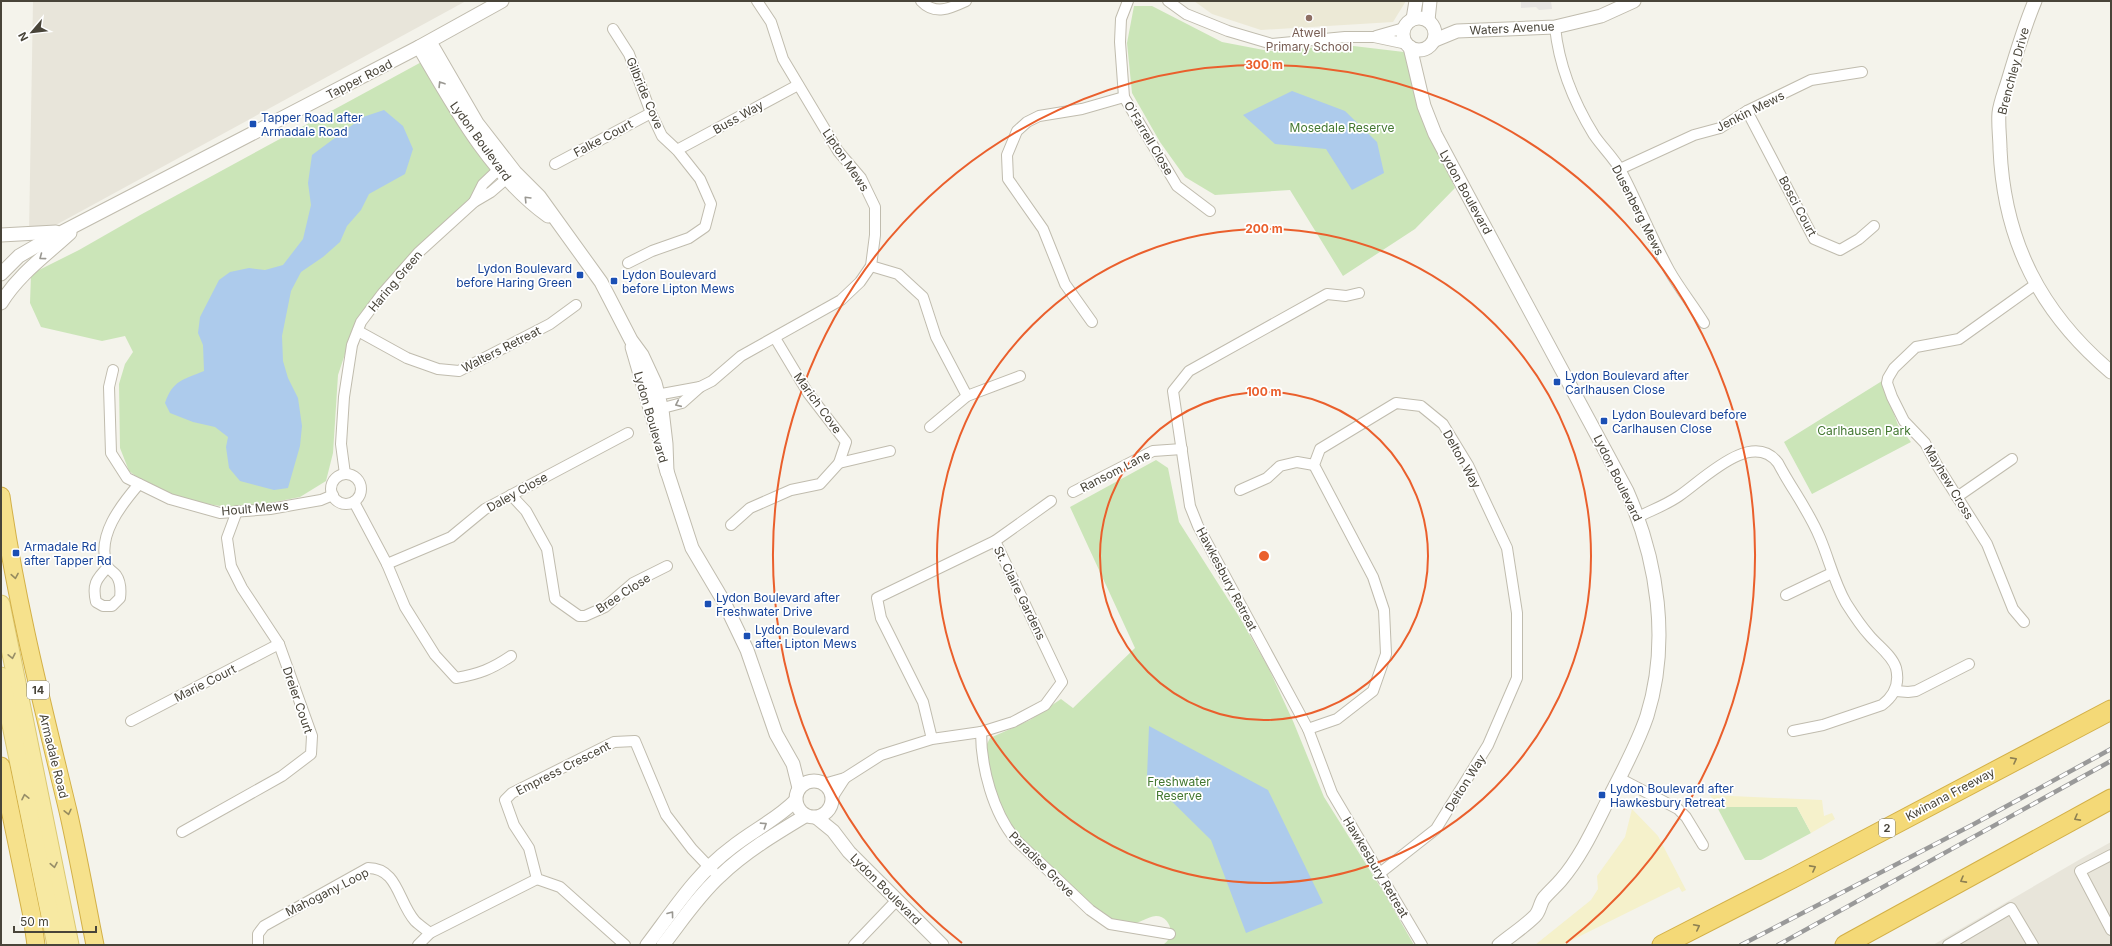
<svg xmlns="http://www.w3.org/2000/svg" width="2112" height="946" viewBox="0 0 2112 946" font-family="Inter,sans-serif">
<style>
.residential{fill:#e8e5da}
.education{fill:#ece9d6}
.green{fill:#cbe5b8}
.sand{fill:#f5f1cb}
.parking{fill:#e7e5e2}
.water{fill:#adcbec}
.lines{fill:none;stroke-linecap:round;stroke-linejoin:round}
.minor-casing{stroke:#c0bcae;stroke-width:12}
.tertiary-casing{stroke:#c0bcae;stroke-width:15}
.primary-casing{stroke:#dcc972;stroke-width:19}
.trunk-casing{stroke:#d3b047;stroke-width:19}
.motorway-casing{stroke:#d3b047;stroke-width:21}
.minor{stroke:#fff;stroke-width:10}
.tertiary{stroke:#fff;stroke-width:13}
.primary{stroke:#f7e9a2;stroke-width:17}
.trunk{stroke:#f6e18c;stroke-width:17}
.motorway{stroke:#f4d977;stroke-width:19}
.rail-casing{stroke:#999;stroke-width:4.5}
.rail{stroke:#fff;stroke-width:3;stroke-dasharray:9;stroke-linecap:butt}
.oneway{stroke:#9a9892}
.oneway2{stroke:#968b5e}
.oneway3{stroke:#978e68}
.oneway4{stroke:#8d8052}
.ring{fill:none;stroke:#ea5f2c;stroke-width:2}
.education-dot{fill:#8d6e63;stroke:#fff;stroke-width:1.5}
.transit-dot{fill:#1a4fb4;stroke:#fff;stroke-width:1.5}
.labels{text-anchor:middle;dominant-baseline:central;stroke-width:3.5;stroke-linejoin:round;paint-order:stroke}
.shield{fill:#fff;stroke:#7f7c74;stroke-width:1}
.shield-label{font-size:11px;font-weight:bold;fill:#484439}
.street-label{font-size:12px;fill:#484439;stroke:#fff}
.education-label{font-size:12px;fill:#785e54;stroke:#fff}
.transit-label{font-size:12px;fill:#164399;stroke:#fff;text-anchor:start}
.park-label{font-size:12px;fill:#427730;stroke:#fff}
.centre{fill:#ea5f2c;stroke:#fff;stroke-width:2}
.ring-label{font-size:12px;text-anchor:middle;font-weight:bold;fill:#ea5f2c;stroke:#fff;stroke-width:3.5;stroke-linejoin:round;paint-order:stroke}
</style>
<rect width="100%" height="100%" fill="#f4f3eb"/>
<g class="residential">
<polygon points="33,1 466,1 43,232 29,233"/>
<polygon points="2111,842 2111,945 1933,945 2084,857"/>
</g>
<polygon class="education" points="1194,1 1406,1 1393,22 1261,30 1212,14"/>
<g class="green">
<polygon points="1134,6 1152,6 1222,42 1269,51 1345,45 1404,52 1424,118 1455,188 1415,229 1343,276 1290,190 1215,195 1185,177 1160,142 1132,93 1127,43"/>
<polygon points="427,59 498,173 406,260 356,321 338,375 333,453 326,481 300,497 239,509 195,502 149,486 129,471 120,448 119,384 125,364 133,352 125,336 102,341 41,327 30,303 31,274 79,250 142,214"/>
<polygon points="1882,381 1898,425 1911,442 1812,494 1784,442"/>
<path d="M1156 460 1168 468 1179 522 1240 618 1268 667 1293 721 1324 797 1386 896 1414 945H1163C1165 943 1168 941 1169 938 1174 929 1167 916 1156 916 1147 917 1140 923 1132 924 1120 925 1109 918 1100 913L1018 836 1007 820 997 796 989 765 986 746 990 738 1030 720 1061 699 1073 708 1135 648 1070 507Z"/>
<polygon points="1717,807 1797,807 1811,833 1761,860 1745,860"/>
</g>
<g class="sand">
<polygon points="1710,795 1822,800 1824,816 1832,813 1835,819 1811,833 1797,807 1717,807"/>
<polygon points="1632,809 1658,836 1686,890 1682,892 1679,887 1562,945 1535,945 1591,900 1598,889 1597,876 1625,837"/>
</g>
<polygon class="parking" points="1521,1 1551,1 1552,9 1539,10 1536,7 1521,8"/>
<g class="water">
<polygon points="1292,91 1345,111 1377,142 1384,173 1352,190 1326,149 1275,144 1243,115"/>
<path d="M384 110 403 126 413 149 405 174 369 194 361 210 347 226 340 242 323 257 301 272 291 291 282 336 283 361 288 378 298 398 302 426 300 446 288 488 274 490 240 481 229 468 226 447 228 437 215 427 193 422 170 413 165 403C173 380 183 380 204 371L203 345 198 333 200 317 219 280 230 272 249 268 265 270 283 265 303 239 311 205 308 183 312 155 363 117Z"/>
<polygon points="1149,726 1268,790 1323,903 1246,933 1211,840 1147,777"/>
</g>
<g class="lines">
<defs>
<g id="minor">
<path d="M921 1C935 16 951 8 966 1"/>
<polyline points="1128,1 1121,19 1120,42 1124,97 1177,186 1210,211"/>
<polyline points="1168,1 1186,14 1228,31 1272,44 1345,37 1374,37 1407,44"/>
<path d="M1555 27C1559 66 1573 101 1594 135 1602 147 1614 158 1621 171 1638 203 1651 237 1669 270 1679 288 1693 305 1704 323"/>
<polyline points="613,29 629,54 651,113 662,136 677,150 700,179 711,204 705,227 689,238 652,251 628,263"/>
<polyline points="1376,36 1404,28"/>
<polyline points="1747,111 1814,239 1840,250 1859,239 1874,226"/>
<polyline points="677,150 798,85"/>
<polyline points="555,164 651,113"/>
<polyline points="1620,169 1694,135 1720,128 1747,111 1811,80 1862,72"/>
<polyline points="474,202 483,184 503,165"/>
<polyline points="871,266 898,274 923,297 936,337 967,396"/>
<polyline points="1359,293 1346,296 1327,294 1189,371 1173,391 1190,506 1198,526 1308,729 1332,793 1422,945"/>
<polyline points="1092,322 1065,284 1043,229 1008,179 1007,155 1017,131 1027,122 1039,116 1082,109 1124,97"/>
<polyline points="358,331 407,358 438,369 459,371 550,324 576,305"/>
<polyline points="113,370 109,387 111,453 127,478 170,499 220,513 270,509 321,500 333,495"/>
<polyline points="651,396 700,387"/>
<polyline points="655,410 682,403 700,387 712,381 741,356 841,300 860,282 871,266 875,235 875,207 861,178 838,151 783,59 771,22 757,1"/>
<polyline points="930,427 967,396 1020,376"/>
<polyline points="839,463 890,451"/>
<polyline points="345,474 341,444 344,397 352,345 361,322 382,294 418,253 474,202 491,192 512,174"/>
<circle cx="346" cy="489" r="15"/>
<polyline points="1240,490 1267,478 1280,466 1297,462 1314,465"/>
<polyline points="1073,492 1153,451 1182,449"/>
<polyline points="511,495 526,511 547,549 555,599 579,616 585,616 605,607 633,583 667,566"/>
<polyline points="1957,497 2012,459"/>
<path d="M354 502 387 564 405 607 435 655 456 678C479 674 492 669 511 656"/>
<path d="M1638 517C1652 510 1666 505 1679 496 1704 479 1752 429 1778 463 1791 488 1809 511 1820 538 1829 559 1834 582 1846 603 1853 614 1860 625 1869 635 1877 645 1892 655 1896 668 1900 684 1894 696 1882 705L1823 725 1793 731"/>
<polyline points="731,525 750,508 791,490 820,484 839,463 846,442 808,393 775,338"/>
<polyline points="995,541 1051,501"/>
<polyline points="387,564 451,537 485,509 628,433"/>
<path d="M108 567C96 579 92 585 96 602L103 606H112L120 598C121 590 121 582 116 575 113 572 109 569 107 566 96 536 121 505 139 484"/>
<polyline points="1786,595 1832,573"/>
<polyline points="2024,622 2013,609 1987,544 1937,465 1925,443 1904,421 1892,397 1887,383 1888,378 1894,368 1916,347 1959,339 2036,284"/>
<polyline points="1896,691 1908,692 1916,691 1969,664"/>
<polyline points="131,721 279,644"/>
<polyline points="1308,729 1337,719 1373,691 1386,654 1384,610 1373,577 1314,465 1320,449 1396,403 1421,406 1443,424 1468,465 1507,548 1517,613 1517,678 1488,745 1436,829 1380,873"/>
<path d="M981 732C981 767 993 813 1016 840L1090 910 1110 924 1170 934"/>
<polyline points="1619,778 1678,809 1686,817 1703,845"/>
<polyline points="824,784 845,778 881,755 932,739 981,732 1013,722 1045,705 1062,682 995,541 877,598 881,618 923,702 932,739"/>
<polyline points="832,798 845,778"/>
<polyline points="182,832 282,776 311,754 312,736 279,644 242,588 231,566 227,538 237,511"/>
<polyline points="2111,855 2080,871 2111,930"/>
<path d="M258 945V934L264 926 368 868C398 868 398 902 415 921 419 925 425 929 430 933"/>
<polyline points="418,945 430,933 537,879"/>
<polyline points="625,945 560,887 537,879 529,848 514,825 505,800 512,793 614,742 635,741 666,815 692,849 713,871"/>
<polyline points="854,945 896,901"/>
<polyline points="1948,945 2011,908 2033,945"/>
</g>
<g id="tertiary">
<path d="M2035 1C2024 27 2016 54 2008 81 2005 91 2000 103 1999 113 1998 125 2000 138 2000 149 2004 242 2041 313 2111 372"/>
<circle cx="1419" cy="34" r="16"/>
<polyline points="1413,19 1416,1"/>
<polyline points="1428,20 1430,1"/>
<polyline points="1435,40 1457,31 1555,27 1601,16 1634,1"/>
<polyline points="430,42 477,123 515,172 539,196 601,282 631,340 642,355 655,383 662,410 666,444 667,472"/>
<path d="M419 47C454 107 491 175 548 216"/>
<path d="M1410 47 1424 106 1435 134 1466 192 1627 491C1658 562 1670 642 1647 716 1637 746 1620 776 1606 804 1593 830 1580 858 1561 880 1556 886 1550 891 1544 898 1540 903 1540 911 1535 916 1524 927 1511 935 1499 945"/>
<polyline points="1,235 56,232"/>
<polyline points="1,274 19,256 45,241 419,47 502,1"/>
<path d="M1 303C19 274 45 256 70 233"/>
<polyline points="632,347 658,436"/>
<polyline points="665,465 692,548 724,602 747,650 776,734 793,764 799,788"/>
<circle cx="814" cy="799" r="18"/>
<polyline points="817,818 833,831 849,852 942,945"/>
<path d="M647 945C673 911 696 874 731 848 752 831 776 820 795 801"/>
<path d="M663 945C681 922 698 896 720 876 745 852 775 834 805 816"/>
</g>
<g id="primary">
<polyline points="1,604 70,945"/>
<polyline points="1,676 56,945"/>
</g>
<g id="trunk">
<path d="M1 496C16 603 43 707 68 811 78 855 86 900 95 945"/>
<polyline points="1,766 32,916 36,945"/>
</g>
<g id="motorway">
<polyline points="1662,945 1793,878 2111,710"/>
<polyline points="1845,945 2111,799"/>
</g>
</defs>
<use href="#minor" class="minor-casing"/>
<use href="#tertiary" class="tertiary-casing"/>
<use href="#primary" class="primary-casing"/>
<use href="#trunk" class="trunk-casing"/>
<use href="#motorway" class="motorway-casing"/>
<use href="#minor" class="minor"/>
<use href="#tertiary" class="tertiary"/>
<use href="#primary" class="primary"/>
<use href="#trunk" class="trunk"/>
<use href="#motorway" class="motorway"/>
<defs>
<g id="rail">
<polyline points="1741,945 1974,824 2111,749"/>
<polyline points="1778,945 2111,761"/>
</g>
</defs>
<use href="#rail" class="rail-casing"/>
<use href="#rail" class="rail"/>
</g>
<defs><path id="oneway-chevron" d="M-2-3.5L2.5 0L-2 3.5" fill="none" stroke-width="1.6" stroke-linecap="round" stroke-linejoin="round"/></defs>
<g class="oneway">
<use href="#oneway-chevron" transform="translate(441 84) rotate(-122)"/>
<use href="#oneway-chevron" transform="translate(527 199) rotate(-134)"/>
<use href="#oneway-chevron" transform="translate(42 257) rotate(143)"/>
<use href="#oneway-chevron" transform="translate(678 404) rotate(156)"/>
<use href="#oneway-chevron" transform="translate(764 825) rotate(-33)"/>
<use href="#oneway-chevron" transform="translate(671 914) rotate(-53)"/>
</g>
<g class="oneway2">
<use href="#oneway-chevron" transform="translate(15 576) rotate(80)"/>
<use href="#oneway-chevron" transform="translate(68 812) rotate(77)"/>
</g>
<g class="oneway3">
<use href="#oneway-chevron" transform="translate(12 656) rotate(78)"/>
<use href="#oneway-chevron" transform="translate(25 797) rotate(-102)"/>
<use href="#oneway-chevron" transform="translate(54 865) rotate(79)"/>
</g>
<g class="oneway4">
<use href="#oneway-chevron" transform="translate(2014 760) rotate(-28)"/>
<use href="#oneway-chevron" transform="translate(2077 818) rotate(151)"/>
<use href="#oneway-chevron" transform="translate(1813 868) rotate(-28)"/>
<use href="#oneway-chevron" transform="translate(1963 880) rotate(151)"/>
<use href="#oneway-chevron" transform="translate(1697 927) rotate(-27)"/>
</g>
<g class="ring">
<circle cx="1264" cy="556" r="164"/>
<circle cx="1264" cy="556" r="327"/>
<path d="M962 943A491 491 0 1 1 1566 943"/>
</g>
<circle class="education-dot" cx="1309" cy="18" r="4"/>
<g class="transit-dot">
<rect x="249" y="120" width="8" height="8" rx="2"/>
<rect x="576" y="271" width="8" height="8" rx="2"/>
<rect x="610" y="277" width="8" height="8" rx="2"/>
<rect x="1553" y="378" width="8" height="8" rx="2"/>
<rect x="1600" y="417" width="8" height="8" rx="2"/>
<rect x="12" y="549" width="8" height="8" rx="2"/>
<rect x="704" y="600" width="8" height="8" rx="2"/>
<rect x="743" y="632" width="8" height="8" rx="2"/>
<rect x="1598" y="791" width="8" height="8" rx="2"/>
</g>
<g class="labels">
<g class="shield">
<rect x="27" y="681" width="22" height="18" rx="3"/>
<rect x="1879" y="819" width="16" height="18" rx="3"/>
</g>
<g class="shield-label">
<text x="38" y="690">14</text>
<text x="1887" y="828">2</text>
</g>
<g class="street-label">
<text transform="translate(1512 28) rotate(-3)">Waters Avenue</text>
<text transform="translate(2013 71) rotate(-75)">Brenchley Drive</text>
<text transform="translate(359 79) rotate(-27)">Tapper Road</text>
<text transform="translate(645 93) rotate(67)">Gilbride Cove</text>
<text transform="translate(1750 111) rotate(-27)">Jenkin Mews</text>
<text transform="translate(738 117) rotate(-29)">Buss Way</text>
<text transform="translate(603 138) rotate(-28)">Falke Court</text>
<text transform="translate(1149 138) rotate(59)">O'Farrell Close</text>
<text transform="translate(481 141) rotate(54)">Lydon Boulevard</text>
<text transform="translate(846 160) rotate(56)">Lipton Mews</text>
<text transform="translate(1466 192) rotate(61)">Lydon Boulevard</text>
<text transform="translate(1798 206) rotate(62)">Bosci Court</text>
<text transform="translate(1638 210) rotate(63)">Dusenberg Mews</text>
<text transform="translate(395 281) rotate(-50)">Haring Green</text>
<text transform="translate(501 349) rotate(-27)">Walters Retreat</text>
<text transform="translate(818 403) rotate(54)">Marich Cove</text>
<text transform="translate(651 417) rotate(74)">Lydon Boulevard</text>
<text transform="translate(1462 459) rotate(61)">Delton Way</text>
<text transform="translate(1115 471) rotate(-27)">Ransom Lane</text>
<text transform="translate(1618 478) rotate(64)">Lydon Boulevard</text>
<text transform="translate(1949 482) rotate(59)">Mayhew Cross</text>
<text transform="translate(517 492) rotate(-29)">Daley Close</text>
<text transform="translate(255 508) rotate(-5)">Hoult Mews</text>
<text transform="translate(1227 579) rotate(62)">Hawkesbury Retreat</text>
<text transform="translate(623 593) rotate(-33)">Bree Close</text>
<text transform="translate(1020 593) rotate(64)">St. Claire Gardens</text>
<text transform="translate(205 683) rotate(-27)">Marie Court</text>
<text transform="translate(298 700) rotate(71)">Dreier Court</text>
<text transform="translate(54 756) rotate(76)">Armadale Road</text>
<text transform="translate(563 768) rotate(-27)">Empress Crescent</text>
<text transform="translate(1465 783) rotate(-58)">Delton Way</text>
<text transform="translate(1950 794) rotate(-28)">Kwinana Freeway</text>
<text transform="translate(1042 864) rotate(45)">Paradise Grove</text>
<text transform="translate(1376 867) rotate(59)">Hawkesbury Retreat</text>
<text transform="translate(886 889) rotate(45)">Lydon Boulevard</text>
<text transform="translate(327 892) rotate(-27)">Mahogany Loop</text>
</g>
<g class="education-label">
<text x="1309" y="32">Atwell<tspan x="1309" dy="14">Primary School</tspan></text>
</g>
<g class="transit-label">
<text x="261" y="117">Tapper Road after<tspan x="261" dy="14">Armadale Road</tspan></text>
<text x="572" y="268" text-anchor="end">Lydon Boulevard<tspan x="572" dy="14">before Haring Green</tspan></text>
<text x="622" y="274">Lydon Boulevard<tspan x="622" dy="14">before Lipton Mews</tspan></text>
<text x="1565" y="375">Lydon Boulevard after<tspan x="1565" dy="14">Carlhausen Close</tspan></text>
<text x="1612" y="414">Lydon Boulevard before<tspan x="1612" dy="14">Carlhausen Close</tspan></text>
<text x="24" y="546">Armadale Rd<tspan x="24" dy="14">after Tapper Rd</tspan></text>
<text x="716" y="597">Lydon Boulevard after<tspan x="716" dy="14">Freshwater Drive</tspan></text>
<text x="755" y="629">Lydon Boulevard<tspan x="755" dy="14">after Lipton Mews</tspan></text>
<text x="1610" y="788">Lydon Boulevard after<tspan x="1610" dy="14">Hawkesbury Retreat</tspan></text>
</g>
<g class="park-label">
<text x="1342" y="127">Mosedale Reserve</text>
<text x="1864" y="430">Carlhausen Park</text>
<text x="1179" y="781">Freshwater<tspan x="1179" dy="14">Reserve</tspan></text>
</g>
</g>
<circle cx="1264" cy="556" r="6" class="centre"/>
<g class="ring-label">
<text x="1264" y="69">300 m</text>
<text x="1264" y="233">200 m</text>
<text x="1264" y="396">100 m</text>
</g>
<rect width="2112" height="946" fill="none" stroke="#484439" stroke-width="4"/>
<g transform="translate(32 32) rotate(242)" stroke="#ffffff" stroke-width="3" paint-order="stroke">
<path d="M0-3L7 15L0 10L-7 15Z" fill="#484439"/>
<text y="-6" font-size="11" font-weight="bold" text-anchor="middle" fill="#484439">N</text>
</g>
<path d="M14 926v6h82v-6" fill="none" stroke="#484439" stroke-width="2"/>
<text x="20" y="926" font-size="12" fill="#484439" stroke="#ffffff" stroke-width="3" paint-order="stroke">50 m</text>
</svg>
